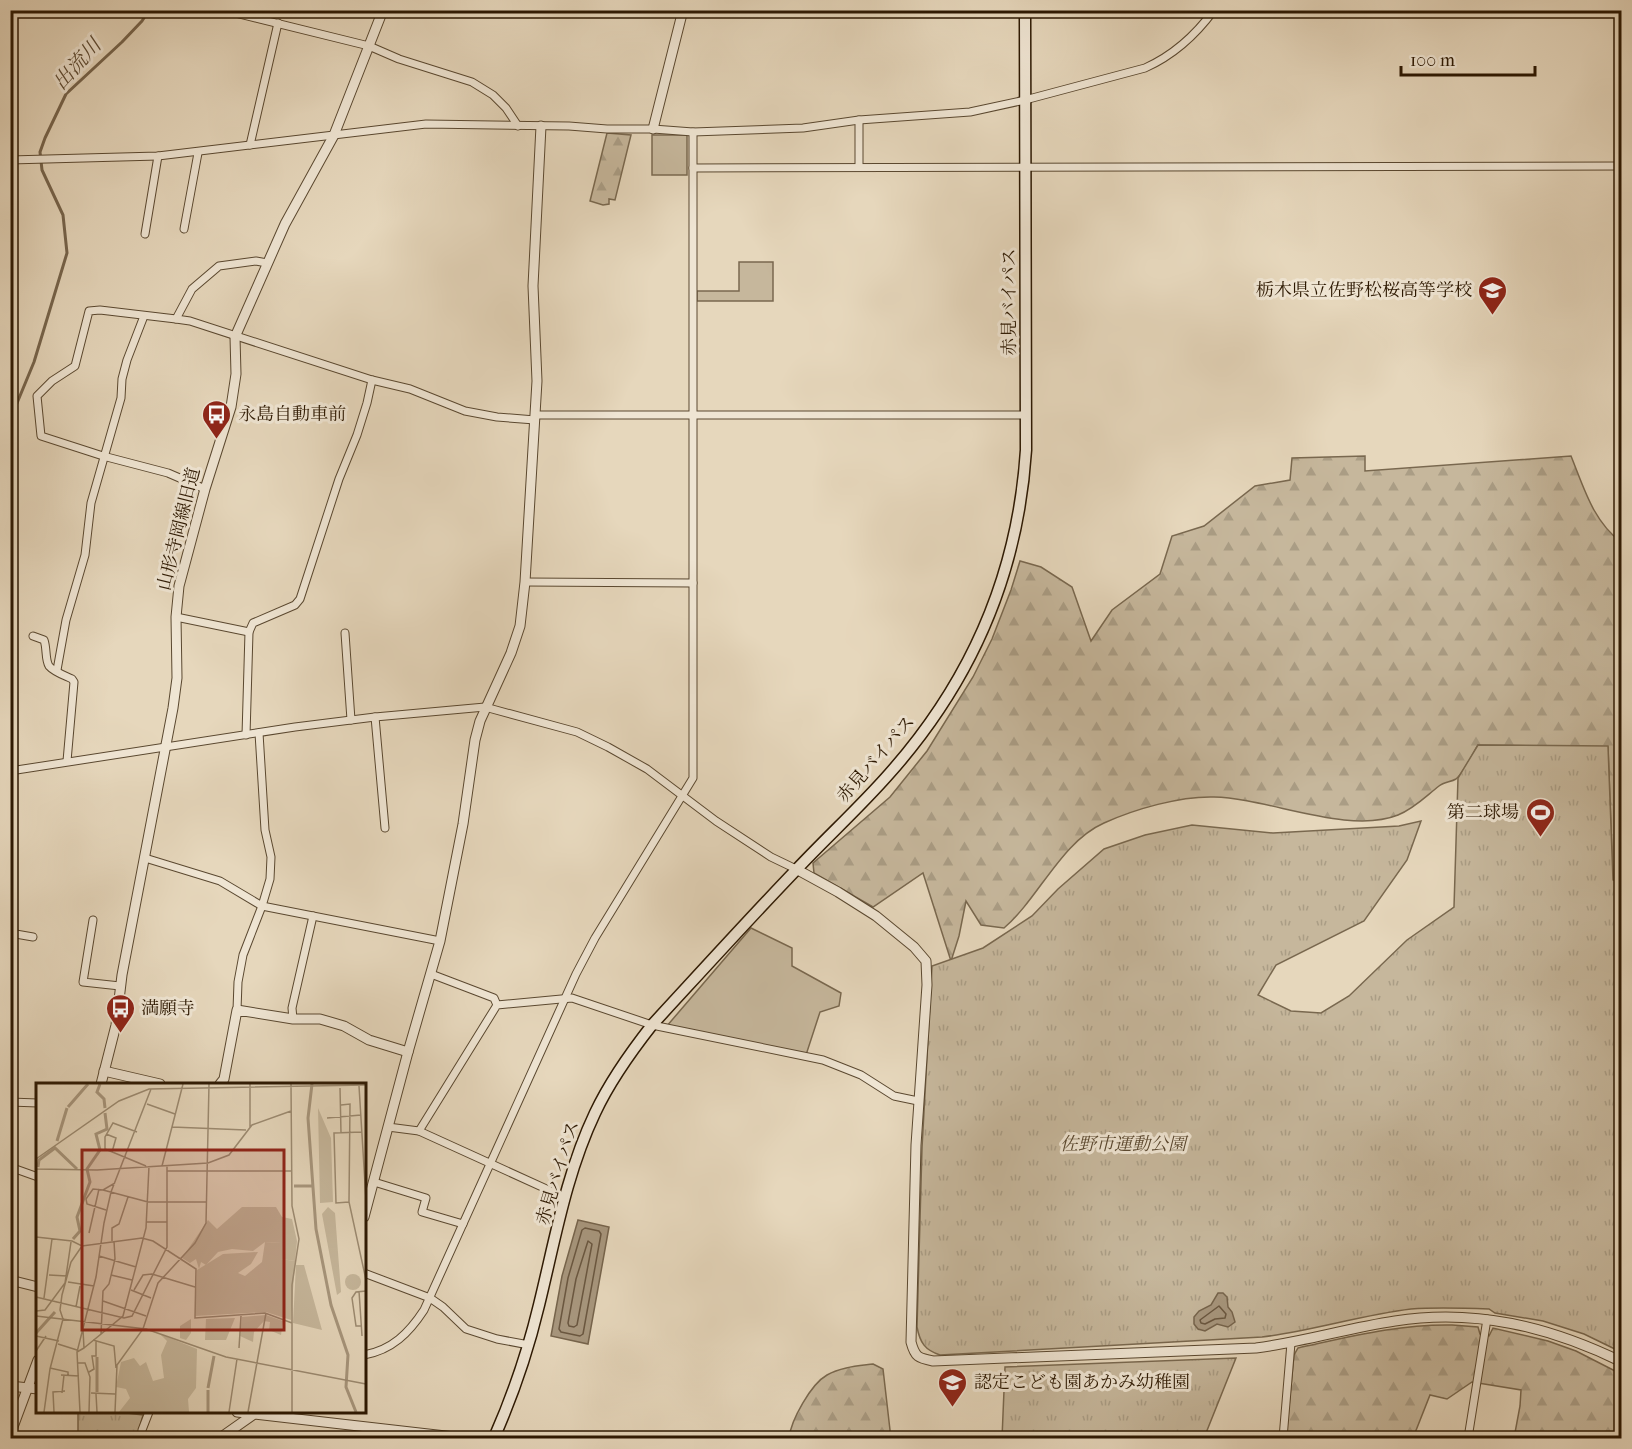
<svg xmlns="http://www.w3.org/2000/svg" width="1632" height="1449" viewBox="0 0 1632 1449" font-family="'IM FELL French Canon','Noto Serif JP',serif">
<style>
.green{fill:#c6b79c;stroke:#79684f;stroke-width:1.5}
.forest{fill:url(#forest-firs);stroke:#79684f;stroke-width:1.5}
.park{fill:url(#park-tufts);stroke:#79684f;stroke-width:1.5}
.water{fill:#a7967d;stroke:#76644c;stroke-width:1.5}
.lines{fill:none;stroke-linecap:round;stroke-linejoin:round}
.shore{stroke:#6a5740;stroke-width:1.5}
.stream{stroke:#76644c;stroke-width:3}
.minor-casing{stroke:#5a4830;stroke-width:9}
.tertiary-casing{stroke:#5a4830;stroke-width:11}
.secondary-casing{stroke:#2c1802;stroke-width:13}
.minor{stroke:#efe5d3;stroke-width:7}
.tertiary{stroke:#efe5d3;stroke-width:9}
.secondary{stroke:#efe5d3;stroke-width:10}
.labels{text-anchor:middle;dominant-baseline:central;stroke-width:6;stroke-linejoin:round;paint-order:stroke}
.poi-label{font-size:18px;fill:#2c1802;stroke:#efe5d3;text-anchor:start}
.street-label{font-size:18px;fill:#2c1802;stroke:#efe5d3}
.park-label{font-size:18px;font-style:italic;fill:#5a4830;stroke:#efe5d3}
.water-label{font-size:20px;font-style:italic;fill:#5d4a33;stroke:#efe5d3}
.inset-river{fill:none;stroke:#a7967d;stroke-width:3}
.inset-road{fill:none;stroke:#9c8b72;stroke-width:1.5}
.view{fill:#8f2418;fill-opacity:0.15;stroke:#8f2418;stroke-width:3}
.inset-edge{fill:none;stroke:#2c1802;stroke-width:3}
</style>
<defs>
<pattern id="forest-firs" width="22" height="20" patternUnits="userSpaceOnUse" patternTransform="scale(1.5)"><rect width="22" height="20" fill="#c6b79c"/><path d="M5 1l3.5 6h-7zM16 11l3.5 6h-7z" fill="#aa9d85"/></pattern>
<pattern id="park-tufts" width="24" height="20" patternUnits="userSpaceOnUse" patternTransform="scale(1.5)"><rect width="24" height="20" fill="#c6b79c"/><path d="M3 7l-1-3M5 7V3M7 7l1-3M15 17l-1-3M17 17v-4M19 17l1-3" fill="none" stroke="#aa9d85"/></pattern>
</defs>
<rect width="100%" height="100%" fill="#e6d7bc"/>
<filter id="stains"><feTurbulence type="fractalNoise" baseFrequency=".00333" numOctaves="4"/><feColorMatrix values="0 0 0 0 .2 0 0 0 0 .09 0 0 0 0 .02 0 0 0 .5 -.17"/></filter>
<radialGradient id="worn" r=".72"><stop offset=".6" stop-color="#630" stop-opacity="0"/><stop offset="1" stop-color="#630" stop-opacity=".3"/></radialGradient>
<g class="green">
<rect x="652" y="135" width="35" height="40"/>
<polygon points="739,262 773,262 773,301 697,301 697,291 739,291"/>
<polygon points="751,928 792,948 792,966 841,993 839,1006 820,1012 806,1055 666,1027"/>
</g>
<g class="forest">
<polygon points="607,133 631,135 615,200 609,199 609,204 603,205 590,201"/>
<path d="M1365 456V471L1571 456C1584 488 1593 521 1621 542V882L1613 880 1608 747 1478 745C1473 753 1463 774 1456 779 1451 782 1444 782 1439 786 1426 796 1415 808 1398 815 1348 835 1268 798 1214 797 1180 796 1135 809 1104 823 1061 842 1039 898 1004 928L981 925 966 901 959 936 951 961 923 873 873 907 814 873 813 863 890 797 927 751 973 677 992 639 1011 590 1020 561 1041 567 1072 587 1091 641 1112 610 1160 574 1172 536 1204 526 1255 486 1290 480 1292 458Z"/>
<path d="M1452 1325 1478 1327 1480 1334 1489 1336 1493 1328 1548 1341 1576 1351 1621 1374V1403L1616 1438H1514L1520 1406 1521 1390 1472 1382 1447 1399 1430 1395 1413 1438H1286L1294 1355 1298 1348C1349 1337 1399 1324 1452 1325Z"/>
<path d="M873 1364 883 1369 890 1430 889 1438H789C791 1420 811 1384 827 1375 841 1367 858 1366 873 1364Z"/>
</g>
<g class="park">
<path d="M1478 745 1608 746 1613 880 1622 882 1621 1352 1584 1334 1543 1321 1495 1313 1489 1309C1463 1308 1437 1307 1411 1309 1361 1315 1312 1331 1262 1337L940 1355C925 1350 920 1343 917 1327L922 1148 932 966 983 948 1032 916 1058 889 1104 849 1145 835 1192 825 1273 833 1399 826 1421 821 1407 860 1364 921 1276 965 1258 995 1291 1011 1321 1013 1349 996 1407 940 1454 907 1458 778Z"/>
<polygon points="1236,1358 1204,1438 1002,1438 1005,1367"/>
<polygon points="78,1412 119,1412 143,1415 137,1438 78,1438"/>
</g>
<g class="water">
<polygon points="578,1220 609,1227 588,1344 551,1336 562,1276"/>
<polygon points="1218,1293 1223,1293 1227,1297 1228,1307 1232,1312 1235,1322 1228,1327 1217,1324 1205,1331 1198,1329 1194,1324 1194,1317 1199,1311 1211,1305"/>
</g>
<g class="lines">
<g class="shore">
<polygon points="585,1228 599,1231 601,1234 583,1334 580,1336 561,1332 559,1329 568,1278 582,1230"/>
<polygon points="588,1241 592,1244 577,1325 574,1327 569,1326 568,1323 576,1279"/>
<polygon points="1219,1306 1226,1314 1225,1318 1215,1319 1205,1324 1201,1323 1200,1320"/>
</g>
<polyline class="stream" points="10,420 34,362 67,253 63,215 42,170 40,152 45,138 66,94 122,42 142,21 149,10"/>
<defs>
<g id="minor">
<polyline points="223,10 369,46 399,59 472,82 493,95 506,108 518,126"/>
<polyline points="250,145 278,23"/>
<path d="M10 160 158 156 426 124 569 126 607 129H653L693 132 803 128 859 120 970 112 1025 100 1145 68C1174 55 1195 36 1214 10"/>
<polyline points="859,167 859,120"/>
<polyline points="693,168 1622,166"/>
<polyline points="184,229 198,153"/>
<polyline points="145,234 158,156"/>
<polyline points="176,319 190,321 372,380 410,389 465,411 497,417 535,420"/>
<polyline points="535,415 1025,415"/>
<polyline points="205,489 168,473 103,456 41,436 37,396 52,381 75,366 89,311 100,310 176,319 192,289 219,266 256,261 267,263"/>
<polyline points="525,582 693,583"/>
<polyline points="176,617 249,632"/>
<polyline points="345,633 351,720"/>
<path d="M33 636 44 640C47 648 45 660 49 666 54 672 66 676 72 679L74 682 67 761"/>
<polyline points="57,670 66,620 85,555 91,503 121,398 122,379 127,360 144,316"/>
<polyline points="375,717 385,828"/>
<polyline points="246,735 249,632 253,623 295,605 300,599 339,479 357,435 367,403 372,380"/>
<polyline points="10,771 295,727 375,717 485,707 577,732 608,747 647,769 716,821 771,857 796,869"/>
<polyline points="145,858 220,881 262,906 440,941"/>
<polyline points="93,920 83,982 120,986"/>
<polyline points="10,933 33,937"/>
<polyline points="431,974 494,998 497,1005"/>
<polyline points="237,1010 238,982 243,955 262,906 270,879 271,857 265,830 259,733"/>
<polyline points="293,1019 292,1008 313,916"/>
<polyline points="10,1102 38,1103"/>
<polyline points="388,1127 419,1131 564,1197"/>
<polyline points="419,1131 497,1005 572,998 652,1025 823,1060 861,1075 894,1096 918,1101"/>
<polyline points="10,1167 38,1177"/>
<polyline points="374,1182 426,1198 422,1212 463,1224"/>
<polyline points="364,1273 430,1298 443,1307 466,1329 497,1339 529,1345"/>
<path d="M364 1355C392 1350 409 1333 424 1310L576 974 595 938 693 778V132"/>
<polyline points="141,1438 142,1430 149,1412"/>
<polyline points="1283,1438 1291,1343"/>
<polyline points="1468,1438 1487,1319"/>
</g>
<g id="tertiary">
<polyline points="653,129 683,10"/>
<path d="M796 869 838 892 876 916 914 947 926 961 927 985 916 1145 911 1342C915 1357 918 1358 933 1361L1256 1348C1303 1342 1348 1328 1395 1321 1475 1308 1550 1327 1622 1362"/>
<polyline points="104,1071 160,1084"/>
<polyline points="101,1084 116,1025 122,975 173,708 177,678 176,617 179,586 205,489 231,407 236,374 235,337 285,224 334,135 383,10"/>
<polyline points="220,1084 224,1079 237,1010 293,1019 320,1019 344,1026 369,1040 408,1052"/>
<polyline points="364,1217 408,1052 440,941 463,824 475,740 480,721 511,653 520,626 525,582 537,381 533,286 541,126"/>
<polyline points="10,1280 38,1287"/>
<polyline points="10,1386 38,1389"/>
<polyline points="237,1412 463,1438"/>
<polyline points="10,1435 38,1360"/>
<polyline points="220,1438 257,1412"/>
</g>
<path id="secondary" d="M494 1438C513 1395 528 1351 539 1305 555 1240 566 1174 595 1113 610 1081 630 1053 652 1025 700 973 748 920 797 869 827 837 860 807 889 774 972 681 1018 575 1026 450L1025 10"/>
</defs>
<use href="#minor" class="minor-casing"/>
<use href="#tertiary" class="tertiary-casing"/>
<use href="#secondary" class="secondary-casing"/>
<use href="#minor" class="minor"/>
<use href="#tertiary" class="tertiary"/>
<use href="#secondary" class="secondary"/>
</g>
<defs>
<symbol id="school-pin" viewBox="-11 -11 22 30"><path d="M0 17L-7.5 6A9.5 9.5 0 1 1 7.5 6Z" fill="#8f2418" stroke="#efe5d3"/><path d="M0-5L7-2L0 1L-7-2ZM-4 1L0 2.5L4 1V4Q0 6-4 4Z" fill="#fff"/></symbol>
<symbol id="bus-pin" viewBox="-11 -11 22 30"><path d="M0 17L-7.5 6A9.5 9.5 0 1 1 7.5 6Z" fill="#8f2418" stroke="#efe5d3"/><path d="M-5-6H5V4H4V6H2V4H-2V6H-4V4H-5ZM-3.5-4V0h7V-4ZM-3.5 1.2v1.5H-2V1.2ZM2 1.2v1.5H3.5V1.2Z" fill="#fff"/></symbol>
<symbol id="stadium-pin" viewBox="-11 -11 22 30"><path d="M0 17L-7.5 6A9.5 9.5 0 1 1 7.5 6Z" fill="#8f2418" stroke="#efe5d3"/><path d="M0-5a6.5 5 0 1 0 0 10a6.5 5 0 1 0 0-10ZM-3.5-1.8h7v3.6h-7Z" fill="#fff"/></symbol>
</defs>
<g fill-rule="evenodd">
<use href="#school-pin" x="1476" y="274" width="33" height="45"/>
<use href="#bus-pin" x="200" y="398" width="33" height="45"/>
<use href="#stadium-pin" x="1524" y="796" width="33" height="45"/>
<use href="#bus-pin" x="104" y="992" width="33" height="45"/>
<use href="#school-pin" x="936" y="1366" width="33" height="45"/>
</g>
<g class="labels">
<g class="poi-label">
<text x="1472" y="290" text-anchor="end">栃木県立佐野松桜高等学校</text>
<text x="238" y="414">永島自動車前</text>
<text x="1519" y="812" text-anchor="end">第二球場</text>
<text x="141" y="1008">満願寺</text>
<text x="974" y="1382">認定こども園あかみ幼稚園</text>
</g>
<g class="street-label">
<text transform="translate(1009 302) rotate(-90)">赤見バイパス</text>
<text transform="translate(179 529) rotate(-76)">山形寺岡線旧道</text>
<text transform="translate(876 759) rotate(-49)">赤見バイパス</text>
<text transform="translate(558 1173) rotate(-73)">赤見バイパス</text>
</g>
<g class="park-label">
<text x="1123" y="1144">佐野市運動公園</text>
</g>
<g class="water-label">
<text transform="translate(77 64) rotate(-48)">出流川</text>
</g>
</g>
<g transform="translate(36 1083)">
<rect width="330" height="330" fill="#e6d7bc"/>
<path d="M309 199a8 8 0 1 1 16 0a8 8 0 1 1-16 0Z" fill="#c6b79c"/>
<path d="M206 124H240L246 134 256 136 261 158 259 178 245 176V160L229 159 217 168 196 166 182 169 170 182 165 179 163 186 160 176 154 180 146 175 172 137 181 146ZM292 124 299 130 305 209 301 212 286 131ZM230 232 247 238 245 252 233 247 234 239 228 238 218 249 217 259 204 253 206 234ZM155 236V250L150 257 144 255V243ZM124 251 161 266 160 305 152 316 153 329H83L94 315 90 306 80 304 85 279 98 275 104 283 110 279 117 298 128 295 125 272 131 258Z" fill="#c6b79c"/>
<path d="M282 25 295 55 297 119 284 120ZM229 159 245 160V176L259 178 255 237 230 229 159 233 161 187 187 171 222 169 215 181 202 190 209 193 226 179ZM260 182H268L286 247 257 240ZM199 235 190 257H169L170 236Z" fill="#c6b79c"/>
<path class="inset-river" d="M64 1 61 9 68 16 69 25M276 1 272 35 280 146 295 222 312 272 310 304 320 329M32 24 52 1M21 58 31 25M2 84 3 77 19 65 41 86M258 103H277M37 156 44 148 41 134 54 99 51 86 64 67 60 51 71 46 69 30M0 250 19 229M61 274V309M172 305 178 273M172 307V329"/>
<path class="inset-road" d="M214 1V44M255 1 256 123 263 156 256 202V329M323 3 330 117M304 5 305 50M111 21 139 31M305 22 314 21 313 119 330 197M291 35 325 32M136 44 210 47M101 49 77 40 69 54V66L110 83M70 51 80 55 76 69M0 61V86M0 76 83 18 113 6 330 2M126 83 147 1M0 86 61 87 172 80 193 72 216 42 255 28M131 88H255M67 107 112 119M112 119H171M313 119 300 120 298 50 326 49M70 127 51 121 50 116 57 106 67 107 79 100M111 139H131M53 150 63 106M0 154 36 158 46 163 106 155 117 158 160 186 159 235 229 230 256 240M76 158V145L83 141 92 114M63 173 100 184M13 192 31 193M75 192 96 197M32 199 58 203M95 207 115 215M98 207 107 192 116 191 159 204M323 208 326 253M0 214 88 235 96 233 131 164V83M8 215 16 156M67 218 110 233M40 224 44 203M0 228 9 227 29 200 35 159M0 233 110 246 190 274 330 301M325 243H320L316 215 320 209 330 208M65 251 67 208 73 201 79 176 78 158M0 253 23 258M57 257 78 263 80 285M22 261 41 267M48 265 87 233 110 145 113 83M203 265 205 233M0 268 10 253M41 269 48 265 47 247M42 280H49L54 294 53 329M14 285 32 289V292M53 289 58 286 56 273H60V258M25 292 43 293M26 310 28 292M55 310 79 311M60 311 61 329M8 329 14 286 27 236 24 227 26 212 35 179 46 163M18 329 17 309 29 308M44 329 41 269 60 194 68 140 75 109 115 6M79 329 81 282 107 246 122 200 159 160 170 140 173 1M193 329 201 276M212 329 230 230"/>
<path class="view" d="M46 67H248V247H46Z"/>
<rect width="330" height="330" class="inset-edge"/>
</g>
<rect width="1632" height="1449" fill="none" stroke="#e6d7bc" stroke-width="36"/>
<rect x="12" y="12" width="1608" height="1425" fill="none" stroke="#2c1802" stroke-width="3"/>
<rect x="18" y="18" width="1596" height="1413" fill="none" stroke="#2c1802" stroke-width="1.5"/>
<path d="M1401 66v9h134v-9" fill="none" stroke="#2c1802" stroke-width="3"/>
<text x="1410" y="66" font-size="18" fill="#2c1802" stroke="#efe5d3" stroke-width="4.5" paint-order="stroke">100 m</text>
<rect width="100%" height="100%" filter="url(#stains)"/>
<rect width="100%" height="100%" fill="url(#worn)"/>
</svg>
